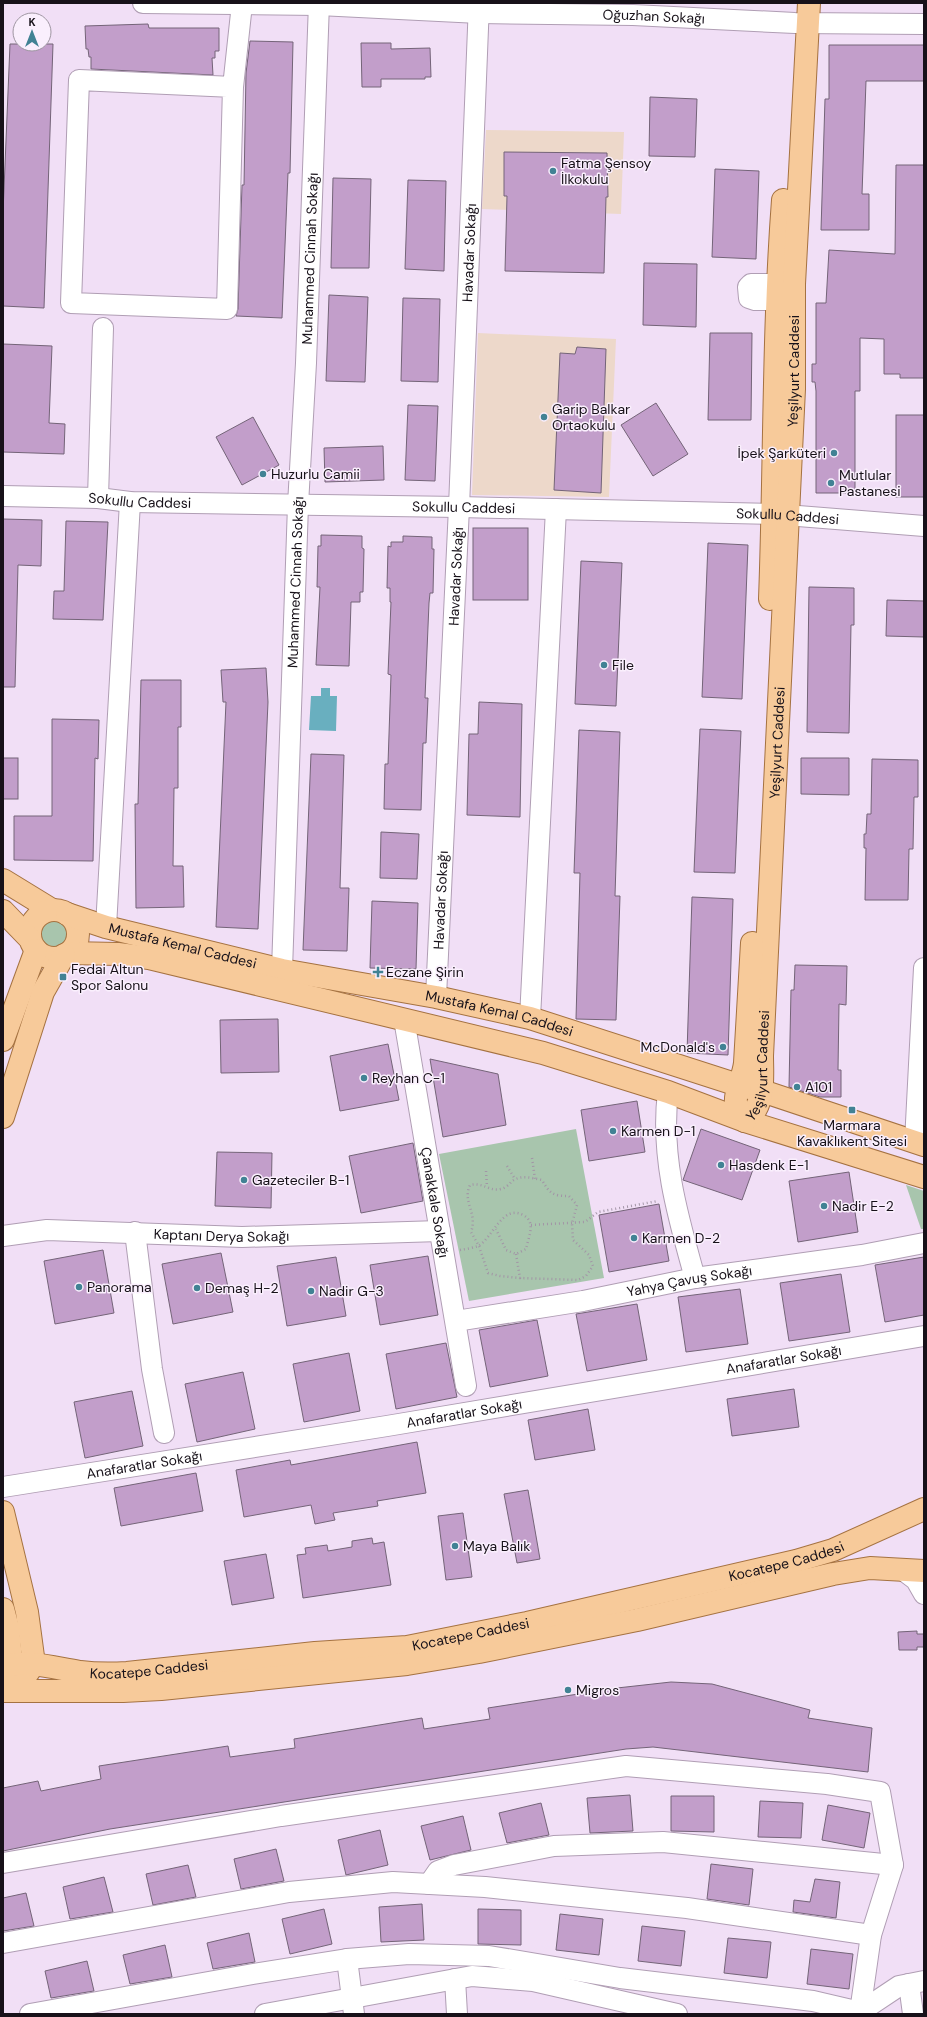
<svg xmlns="http://www.w3.org/2000/svg" width="927" height="2017" viewBox="0 0 927 2017" font-family="'DM Sans',sans-serif">
<style>
.education{fill:#edd8ca}
.green{fill:#a8c5ad}
.water{fill:#69afbf}
.building{fill:#c29eca;stroke:#746478}
.lines{fill:none;stroke-linecap:round;stroke-linejoin:round}
.minor-casing{stroke:#b09eb4;stroke-width:22}
.major-casing{stroke:#a57241;stroke-width:24}
.path{stroke:#a295a6;stroke-width:2.5;stroke-dasharray:1 3;stroke-linecap:butt}
.minor{stroke:#fff;stroke-width:20}
.major{stroke:#f7ca9a;stroke-width:22}
.poi-dot{fill:#418294;stroke:#faeffd;stroke-width:1.5}
.labels{text-anchor:middle;dominant-baseline:central;stroke-width:3;stroke-linejoin:round;paint-order:stroke}
.street-label{font-size:14px;fill:#171119;stroke:#faeffd}
.poi-label{font-size:14px;fill:#171119;stroke:#faeffd;text-anchor:start}
</style>
<rect width="100%" height="100%" fill="#f1dff6"/>
<g class="education">
<polygon points="486,130 624,132 621,214 482,209"/>
<polygon points="478,333 616,339 609,497 472,495"/>
</g>
<g class="green">
<circle cx="55" cy="933" r="15"/>
<polygon points="576,1129 604,1278 469,1301 439,1154"/>
<polygon points="906,1185 924,1191 924,1229 921,1229"/>
</g>
<polygon class="water" points="321,688 330,688 330,696 337,696 336,731 309,730 311,696 321,696"/>
<g class="building">
<polygon points="148,24 149,28 219,28 219,51 215,51 215,58 212,58 213,75 91,69 91,57 89,57 88,49 86,49 85,26"/>
<polygon points="250,41 293,42 290,173 288,173 282,318 236,316 238,309 242,185 244,185 246,73"/>
<polygon points="361,43 391,43 391,49 430,48 431,77 425,77 425,79 381,79 381,87 362,87"/>
<polygon points="10,44 53,44 44,308 3,306 3,213"/>
<polygon points="829,45 924,45 924,81 866,81 862,194 869,194 869,230 821,230 825,99 829,99"/>
<polygon points="650,97 697,99 695,157 649,156"/>
<polygon points="504,152 607,153 608,197 606,197 604,273 505,271 507,196 504,196"/>
<polygon points="896,165 924,165 924,378 900,378 900,374 884,374 884,339 860,338 860,391 855,391 855,493 816,493 816,391 815,382 812,382 812,364 816,364 816,303 826,303 829,250 895,254"/>
<polygon points="715,169 759,171 756,259 712,257"/>
<polygon points="333,178 371,179 369,268 331,268"/>
<polygon points="408,180 446,181 444,271 405,269"/>
<polygon points="644,263 697,264 696,327 643,325"/>
<polygon points="329,295 368,297 365,382 326,381"/>
<polygon points="403,298 440,299 438,382 401,381"/>
<polygon points="710,333 752,333 751,420 708,420"/>
<polygon points="3,344 52,346 49,423 65,424 64,454 3,452"/>
<polygon points="577,347 606,349 601,493 554,490 560,353 575,354"/>
<polygon points="656,403 688,454 653,476 621,425"/>
<polygon points="408,405 438,406 435,481 405,480"/>
<rect x="896" y="415" width="28" height="82"/>
<polygon points="253,417 279,465 242,485 216,437"/>
<polygon points="383,446 384,480 325,482 324,448"/>
<polygon points="3,519 42,520 41,566 18,565 15,687 3,687"/>
<polygon points="66,521 108,522 103,620 53,619 54,591 64,591"/>
<rect x="473" y="528" width="55" height="72"/>
<polygon points="321,535 362,536 362,548 364,549 363,592 360,592 360,602 351,602 349,666 316,665 320,587 317,587 318,546 321,546"/>
<polygon points="403,536 432,537 432,549 434,549 433,593 430,593 429,603 425,698 428,698 426,743 423,743 421,810 384,809 385,764 388,764 391,675 388,674 391,602 390,602 390,588 387,588 388,546 391,547 391,542 403,542"/>
<polygon points="708,543 748,545 742,699 702,697"/>
<polygon points="581,561 622,563 616,706 575,704"/>
<polygon points="809,587 854,588 854,625 851,625 849,733 807,732"/>
<polygon points="887,600 924,601 924,637 886,636"/>
<polygon points="266,668 268,702 258,929 216,927 226,702 223,702 221,670"/>
<polygon points="141,680 181,680 181,727 178,727 178,788 174,788 173,866 183,866 184,907 136,908 135,804 138,804"/>
<polygon points="479,702 522,704 520,817 467,815 469,734 478,734"/>
<polygon points="52,719 99,720 98,759 95,758 93,861 14,860 14,816 52,816"/>
<polygon points="700,729 741,731 735,873 694,872"/>
<polygon points="579,730 620,732 615,896 620,896 616,1020 576,1019 580,873 574,873"/>
<polygon points="311,754 344,755 340,888 349,888 347,951 303,950"/>
<rect x="3" y="758" width="15" height="41"/>
<polygon points="801,758 849,758 849,795 801,794"/>
<polygon points="872,759 918,760 918,797 914,797 913,849 909,849 908,900 865,900 866,848 864,848 864,834 866,834 867,814 871,814"/>
<polygon points="381,832 419,834 417,879 380,878"/>
<polygon points="692,897 733,899 728,1055 687,1053"/>
<polygon points="372,901 418,903 416,969 370,968"/>
<polygon points="795,965 847,966 846,1005 839,1004 838,1070 841,1070 841,1097 820,1097 789,1087 791,990 794,990"/>
<polygon points="278,1019 279,1072 221,1073 220,1020"/>
<polygon points="388,1044 399,1100 340,1111 330,1056"/>
<polygon points="430,1059 498,1074 506,1125 443,1137"/>
<polygon points="637,1101 645,1152 589,1161 581,1110"/>
<polygon points="701,1129 760,1150 742,1200 683,1180"/>
<polygon points="413,1143 423,1201 361,1213 349,1156"/>
<polygon points="217,1152 272,1153 271,1208 215,1206"/>
<polygon points="849,1172 858,1232 798,1242 789,1181"/>
<polygon points="659,1204 669,1261 609,1272 599,1215"/>
<polygon points="103,1250 114,1313 55,1324 44,1261"/>
<polygon points="221,1253 233,1312 173,1324 162,1264"/>
<polygon points="428,1256 438,1315 380,1325 370,1265"/>
<polygon points="336,1257 346,1316 287,1326 277,1266"/>
<polygon points="924,1257 924,1315 885,1322 875,1265"/>
<polygon points="841,1274 850,1332 789,1341 780,1283"/>
<polygon points="740,1289 748,1344 686,1352 678,1297"/>
<polygon points="637,1304 647,1360 587,1371 576,1314"/>
<polygon points="537,1320 548,1376 490,1387 479,1330"/>
<polygon points="446,1343 457,1397 396,1409 386,1354"/>
<polygon points="349,1353 360,1411 304,1422 293,1364"/>
<polygon points="243,1372 255,1429 197,1442 185,1384"/>
<polygon points="794,1389 799,1427 732,1436 727,1399"/>
<polygon points="132,1391 143,1446 85,1458 74,1402"/>
<polygon points="588,1409 595,1450 535,1460 528,1420"/>
<polygon points="417,1442 426,1493 377,1501 378,1506 333,1513 335,1520 315,1524 311,1505 244,1517 236,1470 290,1460 291,1465"/>
<polygon points="196,1473 203,1511 121,1526 114,1488"/>
<polygon points="528,1490 540,1559 517,1563 504,1494"/>
<polygon points="463,1513 472,1577 446,1580 438,1516"/>
<polygon points="372,1538 373,1544 384,1542 391,1585 303,1598 297,1555 306,1554 305,1548 327,1545 328,1551 352,1547 352,1541"/>
<polygon points="266,1554 274,1598 232,1605 224,1561"/>
<polygon points="917,1631 917,1634 924,1634 924,1647 917,1647 917,1650 899,1650 898,1632"/>
<polygon points="671,1682 712,1684 810,1710 808,1718 872,1728 868,1772 653,1747 626,1749 110,1829 3,1851 3,1788 38,1781 41,1791 101,1779 99,1766 228,1746 230,1757 295,1748 294,1739 422,1718 424,1729 490,1719 488,1708 617,1688"/>
<polygon points="630,1795 633,1831 590,1833 587,1798"/>
<polygon points="671,1796 714,1796 714,1832 671,1831"/>
<polygon points="760,1801 803,1803 801,1838 758,1837"/>
<polygon points="541,1803 549,1835 507,1843 499,1813"/>
<polygon points="828,1805 870,1813 864,1848 822,1840"/>
<polygon points="463,1816 471,1850 430,1860 421,1826"/>
<polygon points="380,1830 388,1865 346,1875 338,1840"/>
<polygon points="276,1849 284,1881 241,1889 234,1859"/>
<polygon points="711,1864 753,1869 749,1905 707,1899"/>
<polygon points="188,1865 196,1897 153,1905 146,1874"/>
<polygon points="104,1877 113,1912 70,1919 63,1887"/>
<polygon points="815,1879 840,1882 836,1918 793,1912 794,1900 810,1902"/>
<polygon points="26,1893 34,1926 3,1931 3,1898"/>
<polygon points="422,1904 424,1940 381,1942 379,1907"/>
<polygon points="324,1909 332,1944 290,1954 282,1919"/>
<polygon points="478,1909 521,1910 521,1945 478,1944"/>
<polygon points="560,1914 603,1919 599,1955 556,1950"/>
<polygon points="642,1926 685,1931 681,1966 638,1961"/>
<polygon points="249,1933 255,1962 213,1969 207,1943"/>
<polygon points="728,1938 771,1942 767,1978 724,1973"/>
<polygon points="165,1945 172,1977 130,1984 123,1955"/>
<polygon points="811,1949 853,1954 849,1989 807,1984"/>
<polygon points="87,1961 94,1991 51,1998 45,1971"/>
</g>
<g class="lines">
<defs>
<g id="minor">
<path id="s1" d="M143 3 319 5 479 13 633 15 795 23 924 24"/>
<polyline points="233,87 79,80 71,303 227,309 233,87 242,4"/>
<polyline points="793,300 755,300 749,298 748,287 751,284 794,284"/>
<path id="s2" d="M3 496 98 498 130 502 459 507 773 514 924 526"/>
<polyline points="98,498 103,328"/>
<polyline points="106,927 130,502"/>
<path id="s3" d="M282 970 298 505 306 363 319 3"/>
<path id="s4" d="M436 997 459 507 479 3"/>
<polyline points="530,1018 556,509"/>
<path id="s5" d="M404 1019 466 1386"/>
<path d="M668 1092C660 1156 678 1217 695 1278"/>
<polyline points="915,1142 924,968"/>
<polyline points="135,1232 152,1369 164,1433"/>
<path id="s6" d="M3 1236 47 1230 242 1237 440 1231"/>
<path id="s7" d="M456 1321 583 1301 695 1278 862 1255 924 1243"/>
<path id="s8" d="M3 1487 387 1426 924 1336"/>
<polyline points="904,1571 916,1580 924,1594"/>
<polyline points="3,1863 281,1816 626,1766 827,1784 880,1792 893,1865 871,1935 860,2012"/>
<polyline points="429,1884 438,1871 454,1865 554,1846 663,1842 893,1865"/>
<polyline points="3,1943 289,1892 393,1882 485,1887 687,1908 871,1935"/>
<polyline points="347,1959 354,2014"/>
<polyline points="455,1979 457,2014"/>
<polyline points="909,1984 913,2014"/>
<polyline points="30,2014 253,1974 347,1959 409,1954 489,1956 620,1978 813,2001 860,2012"/>
<polyline points="265,2014 472,1976 533,1981 677,2014"/>
<polyline points="865,2014 860,2012 899,1986 924,1981"/>
</g>
<g id="major">
<path d="M770 599C775 466 773 333 783 200"/>
<polyline points="3,880 52,910"/>
<circle cx="54" cy="934" r="24"/>
<polyline points="3,911 30,939"/>
<path id="s9" d="M67 914 106 927 282 970 436 997 530 1018 738 1085 762 1091 924 1145"/>
<polyline points="68,953 118,954 149,958 543,1053 668,1092 745,1121 924,1177"/>
<polyline points="3,1040 36,950"/>
<polyline points="3,1117 43,992 64,955"/>
<path id="s10" d="M745 1121C766 1107 762 1077 762 1056L794 389V284L809 3"/>
<path d="M745 1121C726 1099 742 1087 745 1063L752 943"/>
<polyline points="3,1512 27,1612 34,1664 27,1674"/>
<polyline points="3,1609 8,1628 13,1679"/>
<path id="s11" d="M3 1666C29 1660 54 1668 80 1672 96 1674 111 1674 127 1673L315 1653 407 1647 527 1623 796 1561 833 1550 924 1509"/>
<polyline points="3,1691 123,1691 161,1689 407,1664 479,1652 637,1620 833,1574 870,1568 924,1571"/>
</g>
</defs>
<use href="#minor" class="minor-casing"/>
<use href="#major" class="major-casing"/>
<g class="path">
<polyline points="532,1158 535,1179"/>
<polyline points="507,1166 515,1179"/>
<polyline points="486,1171 487,1187"/>
<polyline points="531,1225 585,1222 598,1212 658,1201"/>
<path d="M460 1250C466 1249 473 1248 478 1246 493 1238 502 1204 523 1215 537 1222 528 1238 526 1249L516 1254 506 1250 496 1229"/>
<path d="M516 1254 520 1278 500 1276 488 1273 479 1246 471 1232C478 1213 462 1202 470 1185 483 1182 490 1192 501 1189 505 1188 509 1185 511 1182 521 1174 531 1178 542 1180 550 1194 553 1196 569 1196L577 1205 572 1224 573 1240 589 1255 593 1266 586 1276 578 1280 520 1278"/>
</g>
<use href="#minor" class="minor"/>
<use href="#major" class="major"/>
</g>
<g class="poi-dot">
<circle cx="553" cy="171" r="4"/>
<circle cx="544" cy="417" r="4"/>
<circle cx="834" cy="453" r="4"/>
<circle cx="263" cy="474" r="4"/>
<circle cx="831" cy="483" r="4"/>
<circle cx="604" cy="665" r="4"/>
<path d="M376 966h4v4h4v4h-4v4h-4v-4h-4v-4h4z"/>
<rect x="59" y="973" width="8" height="8" rx="2"/>
<circle cx="723" cy="1047" r="4"/>
<circle cx="364" cy="1078" r="4"/>
<circle cx="797" cy="1087" r="4"/>
<rect x="848" y="1106" width="8" height="8" rx="2"/>
<circle cx="613" cy="1131" r="4"/>
<circle cx="721" cy="1165" r="4"/>
<circle cx="244" cy="1180" r="4"/>
<circle cx="824" cy="1206" r="4"/>
<circle cx="634" cy="1238" r="4"/>
<circle cx="79" cy="1287" r="4"/>
<circle cx="197" cy="1288" r="4"/>
<circle cx="311" cy="1291" r="4"/>
<circle cx="455" cy="1546" r="4"/>
<circle cx="568" cy="1690" r="4"/>
</g>
<g class="labels">
<g class="street-label">
<text stroke="none"><textPath href="#s1" startOffset="511">Oğuzhan Sokağı</textPath></text>
<text stroke="none"><textPath href="#s4" startOffset="745">Havadar Sokağı</textPath></text>
<text stroke="none"><textPath href="#s3" startOffset="712">Muhammed Cinnah Sokağı</textPath></text>
<text stroke="none"><textPath href="#s10" startOffset="756">Yeşilyurt Caddesi</textPath></text>
<text stroke="none"><textPath href="#s2" startOffset="137">Sokullu Caddesi</textPath></text>
<text stroke="none"><textPath href="#s2" startOffset="461">Sokullu Caddesi</textPath></text>
<text stroke="none"><textPath href="#s2" startOffset="785">Sokullu Caddesi</textPath></text>
<text stroke="none"><textPath href="#s4" startOffset="421">Havadar Sokağı</textPath></text>
<text stroke="none"><textPath href="#s3" startOffset="388">Muhammed Cinnah Sokağı</textPath></text>
<text stroke="none"><textPath href="#s10" startOffset="384">Yeşilyurt Caddesi</textPath></text>
<text stroke="none"><textPath href="#s4" startOffset="97">Havadar Sokağı</textPath></text>
<text stroke="none"><textPath href="#s9" startOffset="120">Mustafa Kemal Caddesi</textPath></text>
<text stroke="none"><textPath href="#s9" startOffset="444">Mustafa Kemal Caddesi</textPath></text>
<text stroke="none"><textPath href="#s10" startOffset="60">Yeşilyurt Caddesi</textPath></text>
<text stroke="none"><textPath href="#s5" startOffset="186">Çanakkale Sokağı</textPath></text>
<text stroke="none"><textPath href="#s6" startOffset="219">Kaptanı Derya Sokağı</textPath></text>
<text stroke="none"><textPath href="#s7" startOffset="237">Yahya Çavuş Sokağı</textPath></text>
<text stroke="none"><textPath href="#s8" startOffset="791">Anafaratlar Sokağı</textPath></text>
<text stroke="none"><textPath href="#s8" startOffset="467">Anafaratlar Sokağı</textPath></text>
<text stroke="none"><textPath href="#s8" startOffset="143">Anafaratlar Sokağı</textPath></text>
<text stroke="none"><textPath href="#s11" startOffset="795">Kocatepe Caddesi</textPath></text>
<text stroke="none"><textPath href="#s11" startOffset="471">Kocatepe Caddesi</textPath></text>
<text stroke="none"><textPath href="#s11" startOffset="147">Kocatepe Caddesi</textPath></text>
</g>
<g class="poi-label">
<text x="561" y="163">Fatma Şensoy<tspan x="561" dy="16">İlkokulu</tspan></text>
<text x="552" y="409">Garip Balkar<tspan x="552" dy="16">Ortaokulu</tspan></text>
<text x="826" y="453" text-anchor="end">İpek Şarküteri</text>
<text x="271" y="474">Huzurlu Camii</text>
<text x="839" y="475">Mutlular<tspan x="839" dy="16">Pastanesi</tspan></text>
<text x="612" y="665">File</text>
<text x="71" y="969">Fedai Altun<tspan x="71" dy="16">Spor Salonu</tspan></text>
<text x="386" y="972">Eczane Şirin</text>
<text x="715" y="1047" text-anchor="end">McDonald's</text>
<text x="372" y="1078">Reyhan C-1</text>
<text x="805" y="1087">A101</text>
<text x="852" y="1125" text-anchor="middle">Marmara<tspan x="852" dy="16">Kavaklıkent Sitesi</tspan></text>
<text x="621" y="1131">Karmen D-1</text>
<text x="729" y="1165">Hasdenk E-1</text>
<text x="252" y="1180">Gazeteciler B-1</text>
<text x="832" y="1206">Nadir E-2</text>
<text x="642" y="1238">Karmen D-2</text>
<text x="87" y="1287">Panorama</text>
<text x="205" y="1288">Demaş H-2</text>
<text x="319" y="1291">Nadir G-3</text>
<text x="463" y="1546">Maya Balık</text>
<text x="576" y="1690">Migros</text>
</g>
</g>
<rect width="927" height="2017" fill="none" stroke="#171119" stroke-width="8"/>
<g transform="translate(32 32)"><circle r="19" fill="#faeffd" stroke="#9f96a2"/>
<path d="M0-3L7 15L0 10L-7 15Z" fill="#418294"/>
<text y="-6" font-size="11" font-weight="bold" text-anchor="middle" fill="#171119">K</text>
</g>
</svg>
